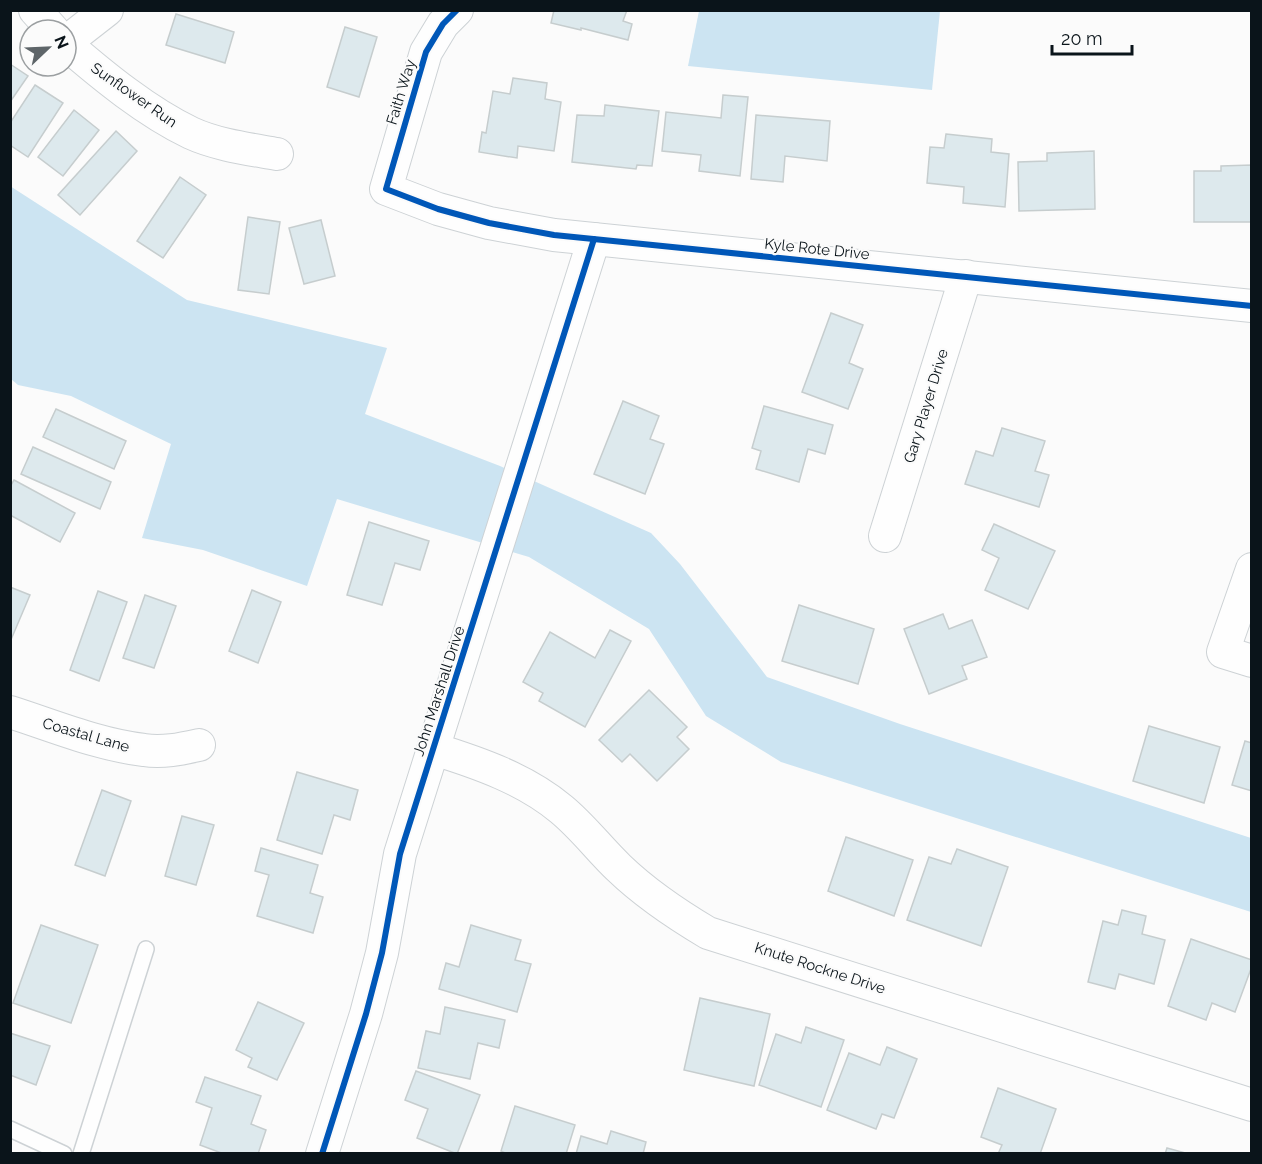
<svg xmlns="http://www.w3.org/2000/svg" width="1262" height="1164" viewBox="0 0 1262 1164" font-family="Raleway,sans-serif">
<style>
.green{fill:#cce4f2}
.building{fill:#dde9ed;stroke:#c6cdce;stroke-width:1.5}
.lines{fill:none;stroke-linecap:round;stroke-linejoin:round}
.service-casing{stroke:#cdd2d5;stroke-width:18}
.minor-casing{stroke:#cdd2d5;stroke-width:34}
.service{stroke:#fefefe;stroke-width:15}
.minor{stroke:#fefefe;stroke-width:32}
.cycleway-casing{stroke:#fbfbfb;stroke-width:10}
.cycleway{stroke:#0057b8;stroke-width:6}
.labels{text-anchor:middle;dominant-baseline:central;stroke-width:4.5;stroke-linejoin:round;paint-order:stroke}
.street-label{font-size:15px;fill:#0a141a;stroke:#fbfbfb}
</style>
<rect width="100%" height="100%" fill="#fbfbfb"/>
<g class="green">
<polygon points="699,11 940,11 932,90 688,66"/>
<polygon points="10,186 187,300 387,348 365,414 500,466 651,533 680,564 767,677 900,724 1251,838 1251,912 781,762 706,716 649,629 529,557 337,499 307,586 203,550 142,538 171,444 71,396 18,385 11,379"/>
</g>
<g class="building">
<polygon points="554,10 627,10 623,21 632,24 628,40 581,28 581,30 551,23"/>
<polygon points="176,14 234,32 225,63 166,45"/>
<polygon points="345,27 377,37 359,97 327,87"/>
<polygon points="10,64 28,76 10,102"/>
<polygon points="513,78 547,83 545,99 561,102 554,151 518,146 517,158 479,152 482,132 486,133 493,91 510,94"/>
<polygon points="35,85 63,103 28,157 10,145 10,123"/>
<polygon points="723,95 748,97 740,176 699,171 701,155 662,151 666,112 721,118"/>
<polygon points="605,105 659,111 652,166 637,165 636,169 572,162 577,115 604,116"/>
<polygon points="74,110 99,130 63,176 38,157"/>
<polygon points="756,115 830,121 827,161 785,156 783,182 751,179"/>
<polygon points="116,131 137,151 80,215 58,195"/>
<polygon points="946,134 992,139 991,152 1009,154 1005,207 963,203 964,187 927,183 930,147 944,148"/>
<polygon points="1094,151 1095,209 1019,211 1018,162 1047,161 1047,153"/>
<polygon points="1252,165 1252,222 1194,222 1194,171 1221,171 1221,166"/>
<polygon points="180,177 206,195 163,258 137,241"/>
<polygon points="248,217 280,222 269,294 238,290"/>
<polygon points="321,220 335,276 304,284 289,228"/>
<polygon points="831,313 863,325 849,363 863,369 848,409 802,392"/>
<polygon points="623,401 659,416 650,439 664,444 645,494 594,474"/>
<polygon points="764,406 833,425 825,454 808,449 799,482 756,469 761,451 752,448"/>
<polygon points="56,409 126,441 114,469 43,437"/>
<polygon points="1002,428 1045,441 1035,471 1049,475 1039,507 965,484 976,451 993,456"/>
<polygon points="33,447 111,482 100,509 21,474"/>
<polygon points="14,480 75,513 60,542 10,515 10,487"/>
<polygon points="369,522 429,541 420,570 395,563 382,605 347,595"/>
<polygon points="994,524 1055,551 1028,609 985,590 999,558 982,550"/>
<polygon points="10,587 30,595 10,642"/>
<polygon points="252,590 281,602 258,663 229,651"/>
<polygon points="98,591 127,602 99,681 70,670"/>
<polygon points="145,595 176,606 154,668 123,658"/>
<polygon points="799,605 874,629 858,684 782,661"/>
<polygon points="943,614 949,629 972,620 987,657 962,666 967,679 929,694 904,629"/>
<polygon points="610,630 631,641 585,727 539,701 543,693 523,682 550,632 595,658"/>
<polygon points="649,690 687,727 677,737 689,749 657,781 630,754 622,762 599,740"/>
<polygon points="1149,726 1220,747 1204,803 1133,781"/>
<polygon points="1245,741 1252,743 1252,791 1232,785"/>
<polygon points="297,772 358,790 350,820 334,815 322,854 277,840"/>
<polygon points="102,790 131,801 105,876 75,865"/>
<polygon points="182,816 214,825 196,885 165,876"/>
<polygon points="846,837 913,860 894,916 828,891"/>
<polygon points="261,848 318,865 310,893 323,897 313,933 257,916 269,875 255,871"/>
<polygon points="957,849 1008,867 981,946 907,920 929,857 951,864"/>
<polygon points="1122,910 1146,916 1142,934 1165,940 1154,984 1119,974 1115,989 1088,982 1103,921 1118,925"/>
<polygon points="41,925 98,945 71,1023 13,1003"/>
<polygon points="471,925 521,940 515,960 531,964 517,1012 439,989 446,963 459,967"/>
<polygon points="1191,939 1252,960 1252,966 1235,1012 1212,1003 1206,1020 1168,1006"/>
<polygon points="700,998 770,1014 754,1086 684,1070"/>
<polygon points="258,1002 304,1023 277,1080 248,1067 252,1058 236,1050"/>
<polygon points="445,1007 505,1020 499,1048 478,1043 470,1079 418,1068 426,1031 440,1034"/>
<polygon points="806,1027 844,1040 821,1107 759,1085 776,1034 801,1043"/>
<polygon points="10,1033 50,1046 36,1085 10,1075"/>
<polygon points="887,1047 917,1059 894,1118 882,1114 876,1129 827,1110 849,1053 880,1065"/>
<polygon points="416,1071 480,1095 457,1154 417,1138 428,1109 405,1100"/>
<polygon points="205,1077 261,1096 251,1124 266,1130 258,1154 224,1154 200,1145 212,1108 196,1102"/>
<polygon points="998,1088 1056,1109 1040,1154 998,1154 1002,1145 981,1137"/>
<polygon points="515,1106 575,1125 566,1154 507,1154 501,1151"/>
<polygon points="611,1131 646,1142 643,1154 576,1154 581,1136 607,1144"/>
<polygon points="1167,1148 1189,1154 1165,1154"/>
</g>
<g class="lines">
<defs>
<g id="service">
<polyline points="10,1129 64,1154"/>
<polyline points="81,1154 146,949"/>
</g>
<g id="minor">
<polyline points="35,10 53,30"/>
<polyline points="457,10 443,24 426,52 386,189 438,209 489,223 554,235 1252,306"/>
<polyline points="66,42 107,10"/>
<path d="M66 44C103 76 147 112 191 133 217 145 249 149 277 154"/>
<polyline points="885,536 966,276"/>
<polyline points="1252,569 1223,652 1252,661"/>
<path d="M10 712C54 726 99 745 144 750 162 753 181 749 199 745"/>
<path d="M434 749C479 763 525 779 561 809 583 827 599 849 619 868 646 894 676 914 708 933L1252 1105"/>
<polyline points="322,1154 366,1014 382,953 400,854 594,239"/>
</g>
</defs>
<use href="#service" class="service-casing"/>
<use href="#minor" class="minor-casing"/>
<use href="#service" class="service"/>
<use href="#minor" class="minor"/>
<defs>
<g id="cycleway">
<polyline points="457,10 443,24 426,52 386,189 438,209 489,223 554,235 1252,306"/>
<polyline points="322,1154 366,1014 382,953 400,854 594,239"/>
</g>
</defs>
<use href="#cycleway" class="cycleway-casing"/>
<use href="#cycleway" class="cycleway"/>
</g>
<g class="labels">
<g class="street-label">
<text transform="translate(401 92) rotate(-73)">Faith Way</text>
<text transform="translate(134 95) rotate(35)">Sunflower Run</text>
<text transform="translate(817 249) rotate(6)">Kyle Rote Drive</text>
<text transform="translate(926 406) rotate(-73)">Gary Player Drive</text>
<text transform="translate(439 691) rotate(-72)">John Marshall Drive</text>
<text transform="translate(86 735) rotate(16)">Coastal Lane</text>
<text transform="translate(820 968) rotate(18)">Knute Rockne Drive</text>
</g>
</g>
<rect width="1262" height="1164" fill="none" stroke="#0a141a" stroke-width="24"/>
<g transform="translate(48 48) rotate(67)"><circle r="28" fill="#fbfbfb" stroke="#9b9fa1" stroke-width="1.5"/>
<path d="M0-4.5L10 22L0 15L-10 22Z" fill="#5e6569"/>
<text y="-9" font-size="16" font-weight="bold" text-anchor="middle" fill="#0a141a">N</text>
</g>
<path d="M1052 45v9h80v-9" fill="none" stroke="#0a141a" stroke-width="3"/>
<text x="1061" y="45" font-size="18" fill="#0a141a" stroke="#fbfbfb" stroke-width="4.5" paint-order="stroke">20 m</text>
</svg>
